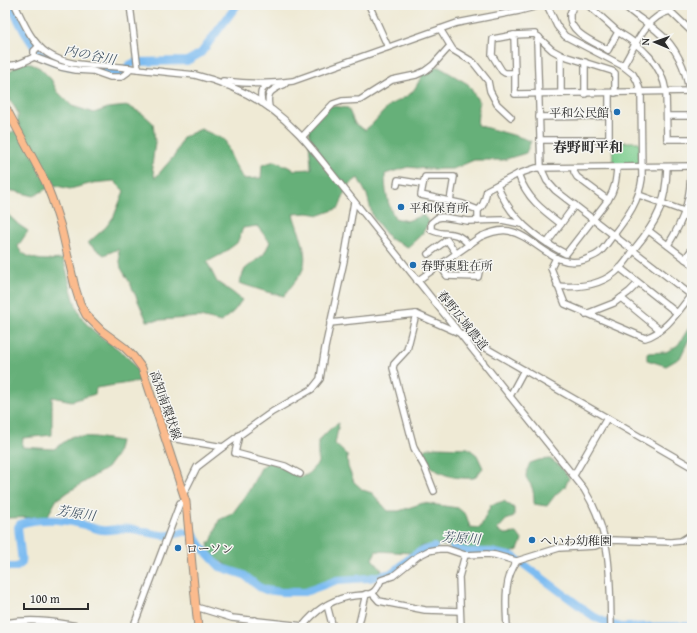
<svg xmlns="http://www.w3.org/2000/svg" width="697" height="633" viewBox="0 0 697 633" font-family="'Gentium Book Plus','Noto Serif JP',serif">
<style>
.green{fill:#7dcd8e;stroke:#547c5c}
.forest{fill:#66b079;stroke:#486e52}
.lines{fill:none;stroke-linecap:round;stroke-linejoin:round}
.river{stroke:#7dbcf1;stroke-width:8}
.minor-casing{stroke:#8d8a80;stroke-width:8}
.major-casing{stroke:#8d8a80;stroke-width:9}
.minor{stroke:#fff;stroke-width:5.5}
.major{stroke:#fbbb8d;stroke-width:7}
.poi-dot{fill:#1f6fb2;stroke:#f6f6f2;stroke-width:1.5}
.labels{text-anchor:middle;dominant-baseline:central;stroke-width:3;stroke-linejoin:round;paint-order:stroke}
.poi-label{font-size:12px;fill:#2b2b2b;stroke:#f6f6f2;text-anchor:start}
.street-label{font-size:12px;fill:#2b2b2b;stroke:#f6f6f2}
.water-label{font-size:13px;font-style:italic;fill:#445666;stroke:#f6f6f2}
.quarter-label{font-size:14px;font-weight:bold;fill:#2b2b2b;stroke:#f6f6f2}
</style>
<rect width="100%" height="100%" fill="#f6f6f2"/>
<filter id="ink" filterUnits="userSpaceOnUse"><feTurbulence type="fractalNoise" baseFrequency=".025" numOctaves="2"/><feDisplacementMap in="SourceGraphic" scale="8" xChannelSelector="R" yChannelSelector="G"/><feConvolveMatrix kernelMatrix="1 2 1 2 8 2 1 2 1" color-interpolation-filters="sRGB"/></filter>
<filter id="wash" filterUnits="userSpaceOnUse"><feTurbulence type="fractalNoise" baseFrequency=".012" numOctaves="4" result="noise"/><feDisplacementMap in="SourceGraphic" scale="16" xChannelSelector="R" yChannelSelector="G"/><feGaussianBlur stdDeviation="0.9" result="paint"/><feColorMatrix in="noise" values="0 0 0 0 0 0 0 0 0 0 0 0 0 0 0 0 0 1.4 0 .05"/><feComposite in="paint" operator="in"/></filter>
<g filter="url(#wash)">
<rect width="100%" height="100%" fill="#efead5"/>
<polygon class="green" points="612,142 639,142 640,166 613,166"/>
<g class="forest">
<path d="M27 62 40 68 51 79 57 91 72 106 94 113 108 108 128 106 143 114 153 123 155 142 152 166 155 178 175 155 183 137 201 129 225 140 232 159 243 179 261 178 262 165 275 161 295 170 311 169C311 154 306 135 312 122 314 116 322 110 326 105L348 108 355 124 365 130C375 123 381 113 390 105 396 101 404 99 410 94 417 88 421 76 426 67H439L468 84 479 102 477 125C496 131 513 134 531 141L526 153 503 160H474L453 169H428L408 167 385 174C385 190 387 204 395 218L407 221 423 215 429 222 422 234 408 247 390 239 373 217 367 195 358 178 347 186 339 208 320 215 308 213 293 214C298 233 312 256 300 275 295 282 289 289 284 296L267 292 239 283 245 269 264 254 270 242 257 226 243 228 237 243 222 254 207 262 217 282 232 292 242 300 234 311 221 322 200 317 147 321 130 283 121 268 118 249 104 255 88 243 106 227 114 216 124 191 114 181 93 183 70 189 53 185 34 196 14 191 5 192V194V135L16 130C16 126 19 119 18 114 17 109 11 103 8 97 0 78 8 68 27 62Z"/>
<path d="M5 212 19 225 28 231 18 246C19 250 20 250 23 253 35 262 48 260 63 259 69 277 73 306 84 321 96 336 114 344 127 357 134 363 138 372 141 381L96 388 95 394 72 401 52 397V435L23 438 22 447 54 449 73 436 95 437 120 441 117 454 107 468 57 499 47 517 5 518Z"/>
<polygon points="692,323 692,333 680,358 666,366 647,360 647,353 666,352 678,345"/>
<polygon points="339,423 335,444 347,455 348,467 354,482 363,490 372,493 388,511 399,511 423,503 458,508 466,515 470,527 480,528 491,505 504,501 514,508 514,517 506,520 497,530 505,534 517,533 522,540 518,550 511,553 497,550 470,550 439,545 422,546 413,553 376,551 372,559 382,570 377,574 330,583 319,590 294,594 277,592 262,586 210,555 208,542 211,542 219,520 232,514 247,494 261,468 268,462 285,467 299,477 307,475 318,463 318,441 331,428"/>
<path d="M435 447 468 448 477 455 483 468 474 478C451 479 440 475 422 460V452L426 449Z"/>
<path d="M550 459 560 466 569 478 565 487 556 494 547 506 534 504C534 500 534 495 533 491 530 477 521 483 530 463L539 460Z"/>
</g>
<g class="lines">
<g class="river">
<polyline points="10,5 25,33 33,45 42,55 55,62 69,66 93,68 118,74 123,73 129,65 135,62 187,61 201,53 237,5"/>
<polyline points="190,533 194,534 204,550 220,567 244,575 259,587 266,590 282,592 305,592 337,580 369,578 388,574 394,572 411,557 421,551 434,547"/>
<polyline points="453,549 468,552 491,552 514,557 593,616 609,624 621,627 692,626"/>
<path d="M5 567H17L22 563 18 527 20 524C39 518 61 519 81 524 88 526 95 529 102 530 112 531 122 527 132 529 153 533 162 539 184 532"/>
</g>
</g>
</g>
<g filter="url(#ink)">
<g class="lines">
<defs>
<g id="minor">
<path d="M15 5C23 21 31 42 47 53 67 67 96 65 119 67 144 70 169 72 195 75 232 84 267 101 294 129 306 140 316 154 326 166L584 489C612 534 610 576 611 628"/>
<polyline points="130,5 138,69"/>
<polyline points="369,5 388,47"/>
<path d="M574 5C573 7 571 11 570 14 567 32 596 43 608 50L618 32 588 5"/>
<path d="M624 5C634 16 647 22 658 32 676 46 686 69 689 91"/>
<polyline points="440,29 453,50 473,62 488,81 490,91 497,104 511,117"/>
<path d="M618 32C642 46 662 64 666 92L667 139H692"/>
<polyline points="514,35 493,39 492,55 502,71 505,73 515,73 515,94 692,91"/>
<polyline points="539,37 537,41 541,168 547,181 555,190 691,295"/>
<polyline points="39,46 34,51 34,57 61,67 76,70 93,71 110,77 121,77 128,72 130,68"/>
<polyline points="585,62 585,94"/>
<path d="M5 64C15 68 25 61 34 57"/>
<path d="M623 66C635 46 645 17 670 11L692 32"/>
<polyline points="515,73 514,35 535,34 552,50 561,55 612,71 615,73 615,93"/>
<path d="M223 81C247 84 268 85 293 81L457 23 519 11 542 5"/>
<polyline points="561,94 561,55"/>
<path d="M262 103C260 94 260 89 268 85"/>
<path d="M269 107C266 91 272 90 285 84"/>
<polyline points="667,116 692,116"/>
<polyline points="539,117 609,116"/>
<polyline points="302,137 333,104 342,101 360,100 392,80 416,75 425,71 433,65 450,46"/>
<polyline points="540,140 609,140 609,93"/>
<polyline points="574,168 574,172 577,177 608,200"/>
<path d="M518 174C527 198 541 209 561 224"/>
<polyline points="423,184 421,195 463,204 478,210 478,221"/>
<polyline points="397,185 398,180 423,184 425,177 454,177 450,201"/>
<path d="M497 185C510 218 535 238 566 254L608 200C615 189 616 181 617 168"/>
<polyline points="639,195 692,214"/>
<path d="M478 210C485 206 485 197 487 190L518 174 536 168 692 166"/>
<polyline points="649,231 692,264"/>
<polyline points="547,243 575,205"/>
<path d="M469 245C453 227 448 238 431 230V223L437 218 442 217 468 221 502 220 521 224"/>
<path d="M668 245C685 218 691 198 691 166"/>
<polyline points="428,254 447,240 456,253"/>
<path d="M556 258 551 268 565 304 645 338C666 332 679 310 692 294"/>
<polyline points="685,259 692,249"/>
<polyline points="440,265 447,276 478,277 481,263"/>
<polyline points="620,268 677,313"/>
<path d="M417 281 480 237C489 233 499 229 509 231 535 236 554 270 584 260 589 258 596 256 600 252 606 246 610 239 615 233 628 216 639 201 642 179L641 93 637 81 633 74 623 66 565 36 557 26 547 5"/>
<path d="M557 286C579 288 604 285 620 268 626 262 630 255 635 248 658 220 666 204 667 167"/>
<polyline points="621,298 660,330"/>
<polyline points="416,314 407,350 394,364 393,368 414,448 425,468 434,491"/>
<polyline points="586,314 614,303 629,292 638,283"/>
<polyline points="330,323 416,314 466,336 486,348 692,467"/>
<polyline points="510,396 524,370"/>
<polyline points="239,435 235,453 285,466 300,474"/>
<polyline points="165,437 223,447 272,412 312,389 320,379 325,348 344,261 354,202"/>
<polyline points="574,475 607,418"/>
<polyline points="184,493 197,467 223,447"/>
<polyline points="372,593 379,601 425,610 460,611"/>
<polyline points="327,605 333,628"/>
<path d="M196 607 232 618 303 626C314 612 329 601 347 597 355 595 365 596 372 593 377 590 379 585 381 580L393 576 418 556 428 551 439 549H447L465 555 487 554 495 555 516 561"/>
<path d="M5 623C33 618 60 622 87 628"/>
<polyline points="133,628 180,503 186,502"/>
<polyline points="255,628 255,620"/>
<polyline points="358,628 366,594"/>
<polyline points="461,628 459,577 465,555"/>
<path d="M507 628C506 605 503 580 517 561L559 548 595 546 611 540 671 542 681 541 689 536 692 533"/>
</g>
<polyline id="major" points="5,106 45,181 52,199 61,227 75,287 80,303 86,315 101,330 124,347 133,356 142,368 148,386 186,502 198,628"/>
</defs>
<use href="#minor" class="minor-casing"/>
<use href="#major" class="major-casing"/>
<use href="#minor" class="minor"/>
<use href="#major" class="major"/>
</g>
</g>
<g class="poi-dot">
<circle cx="617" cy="112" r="4"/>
<circle cx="401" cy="207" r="4"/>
<circle cx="413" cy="265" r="4"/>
<circle cx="532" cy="540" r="4"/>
<circle cx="178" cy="548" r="4"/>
</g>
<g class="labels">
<g class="poi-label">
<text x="609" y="112" text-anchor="end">平和公民館</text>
<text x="409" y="207">平和保育所</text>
<text x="421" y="265">春野東駐在所</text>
<text x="540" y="540">へいわ幼稚園</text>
<text x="186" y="548">ローソン</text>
</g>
<g class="street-label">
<text transform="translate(463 320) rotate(51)">春野広域農道</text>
<text transform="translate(166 405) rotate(71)">高知南環状線</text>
</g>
<g class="water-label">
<text transform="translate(90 55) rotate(11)">内の谷川</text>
<text transform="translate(76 513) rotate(9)">芳原川</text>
<text transform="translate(461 538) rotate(4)">芳原川</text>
</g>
<g class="quarter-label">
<text x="588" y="147">春野町平和</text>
</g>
</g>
<rect width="697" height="633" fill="none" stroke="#f6f6f2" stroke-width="20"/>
<g transform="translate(655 42) rotate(272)" stroke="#f6f6f2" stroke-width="3" paint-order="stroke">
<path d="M0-3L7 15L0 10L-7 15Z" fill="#2b2b2b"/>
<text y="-6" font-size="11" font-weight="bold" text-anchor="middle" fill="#2b2b2b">N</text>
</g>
<path d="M24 603v6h64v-6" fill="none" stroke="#2b2b2b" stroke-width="2"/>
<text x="30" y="603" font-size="12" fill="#2b2b2b" stroke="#f6f6f2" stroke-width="3" paint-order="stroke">100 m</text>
</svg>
